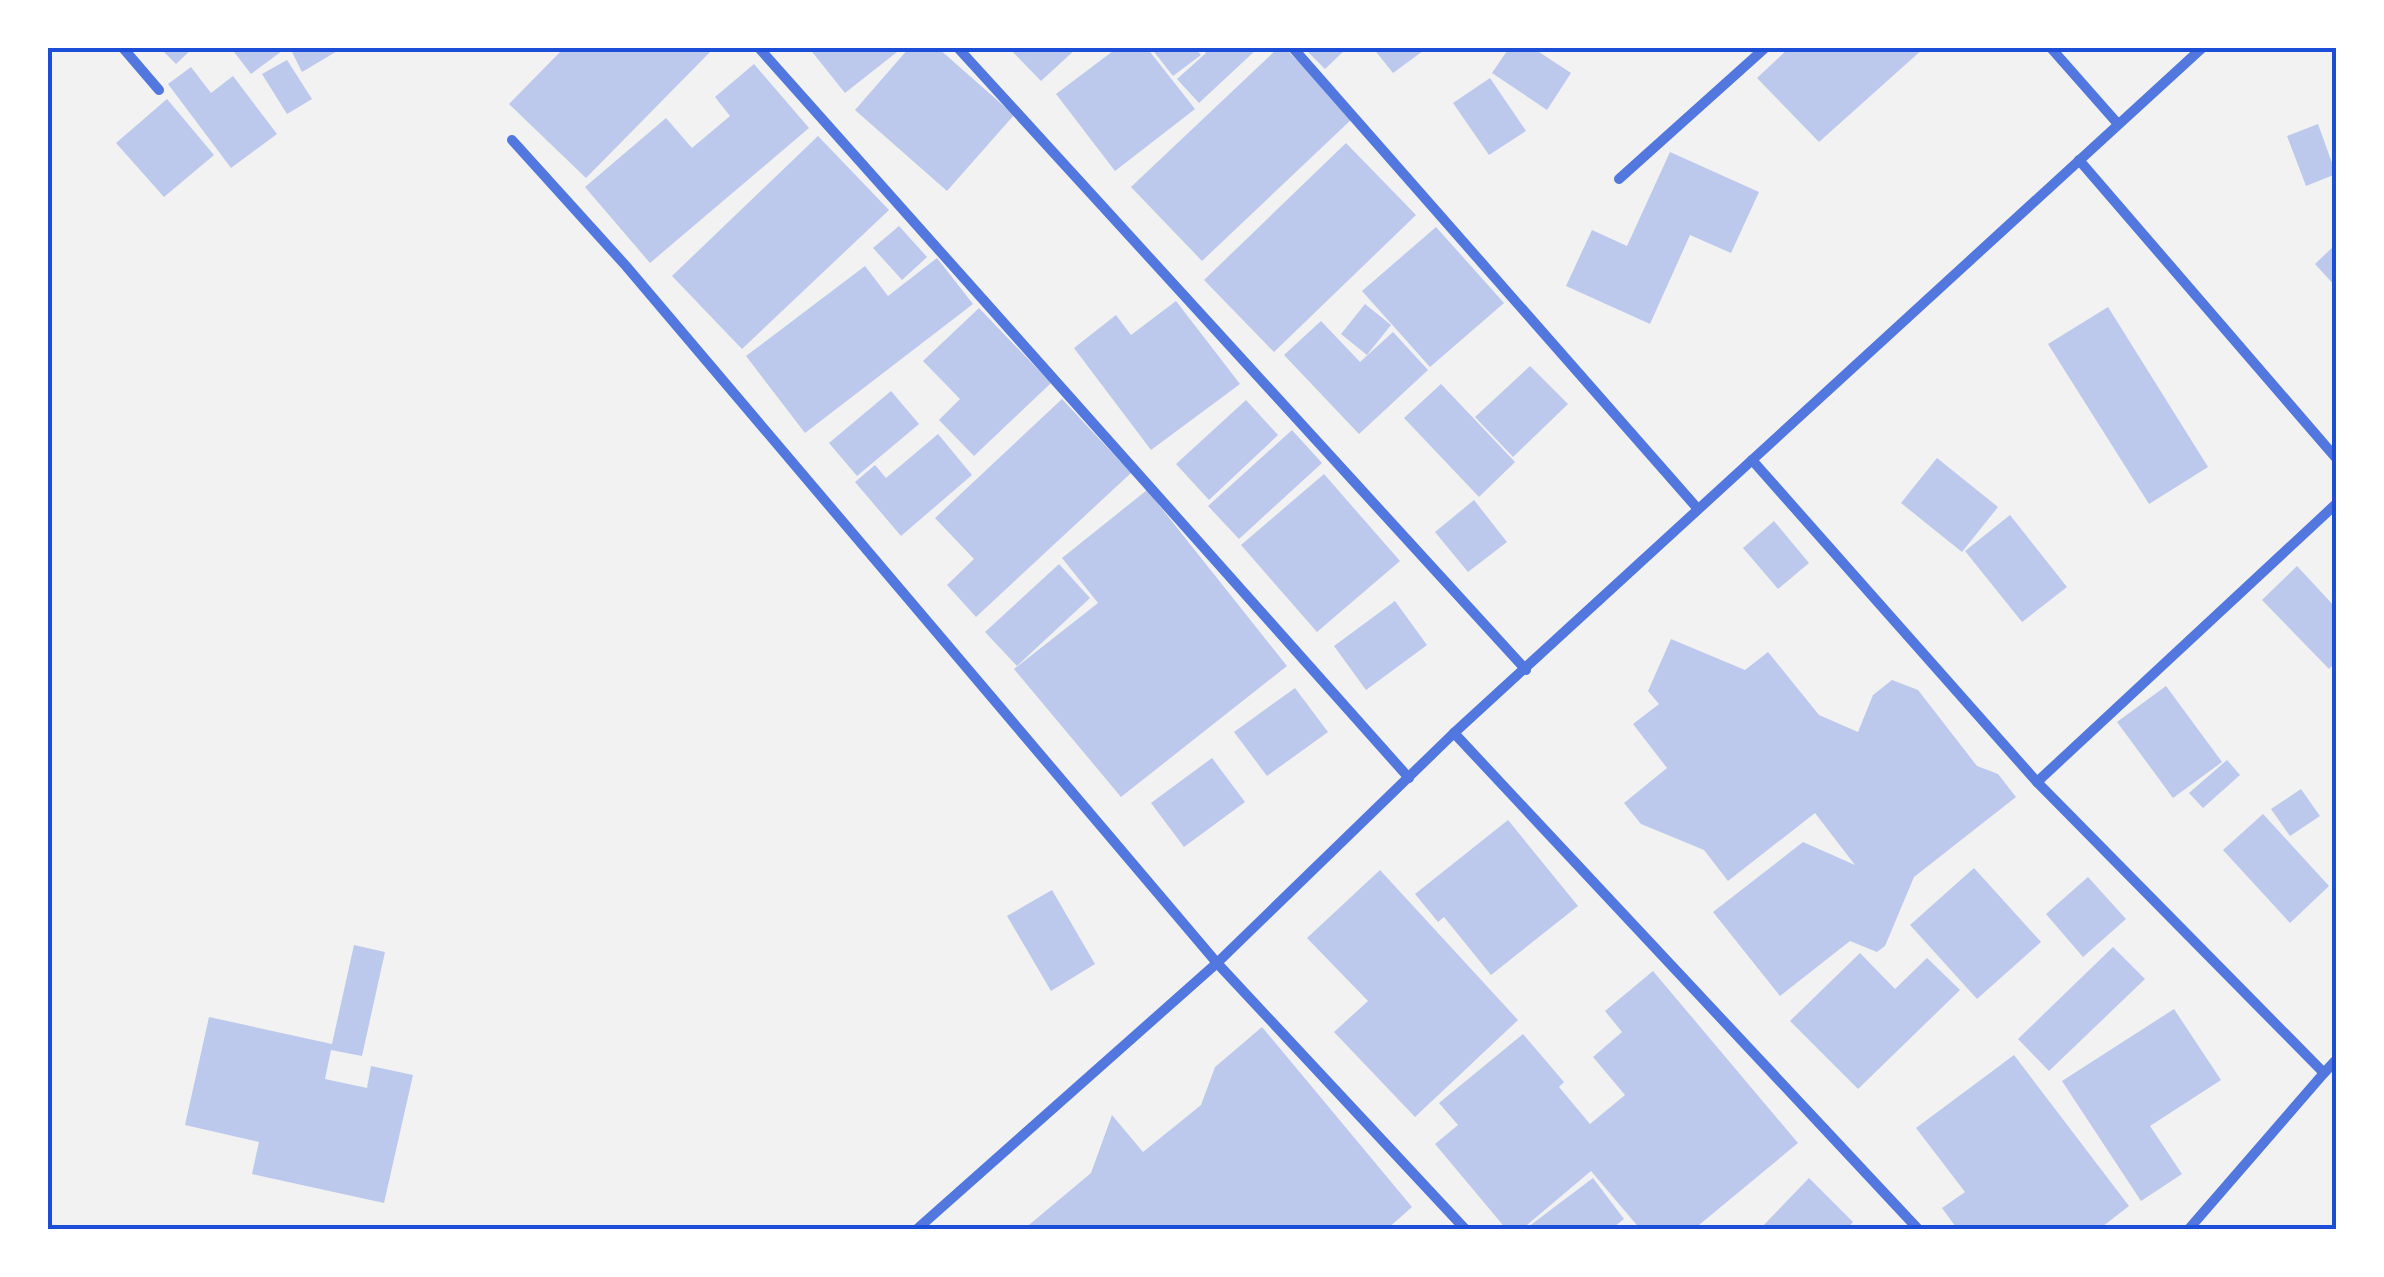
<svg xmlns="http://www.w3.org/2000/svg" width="2384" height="1277" viewBox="0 0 2384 1277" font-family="'Titillium Web',sans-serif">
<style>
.building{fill:#bdc9ec}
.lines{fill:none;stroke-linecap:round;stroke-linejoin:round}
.minor{stroke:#5277de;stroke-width:10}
.neatline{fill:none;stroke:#1d4ed8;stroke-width:4}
</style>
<rect width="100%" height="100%" fill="#f2f2f2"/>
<g class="building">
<polygon points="160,48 193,48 176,64"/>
<polygon points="231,48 286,48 251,74"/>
<polygon points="290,48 337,48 339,50 302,72"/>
<polygon points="564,48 714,48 586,178 509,104"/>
<polygon points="809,48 902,48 845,93"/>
<polygon points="909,48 938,48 1014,115 947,191 855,110"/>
<polygon points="1009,48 1077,48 1041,81"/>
<polygon points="1117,48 1147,48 1195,109 1115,171 1056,94"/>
<polygon points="1151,48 1195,48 1201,55 1173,76"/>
<polygon points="1201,48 1258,48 1199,103 1177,79 1206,53"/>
<polygon points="1278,48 1285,48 1353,118 1202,261 1131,187"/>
<polygon points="1304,48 1347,48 1325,69"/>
<polygon points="1373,48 1427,48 1393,73"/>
<polygon points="1509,48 1533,48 1571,73 1547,110 1492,73"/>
<polygon points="1789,48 1924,48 1819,142 1757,78"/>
<polygon points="287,60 312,99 287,114 262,74"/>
<polygon points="754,64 809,128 650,263 585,187 666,118 692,148 730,116 715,97"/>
<polygon points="191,67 211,93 233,76 277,134 231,168 168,84"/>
<polygon points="1490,78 1526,131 1489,155 1453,103"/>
<polygon points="167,99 214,155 164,197 116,143"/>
<polygon points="2318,124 2336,174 2306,186 2287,136"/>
<polygon points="818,136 889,210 742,349 672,276"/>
<polygon points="1346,143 1416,215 1274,352 1204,280"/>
<polygon points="1670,152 1759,192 1731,253 1690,235 1650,324 1566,286 1592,230 1627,246"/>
<polygon points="899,226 927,257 902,280 873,248"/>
<polygon points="1436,227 1504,303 1430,367 1362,291"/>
<polygon points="2336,244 2336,287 2315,264"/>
<polygon points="937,258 973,304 805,433 746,356 865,266 888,296"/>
<polygon points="1176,301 1240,384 1151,450 1074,348 1116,315 1131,335"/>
<polygon points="1365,304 1391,325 1367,355 1341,334"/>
<polygon points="2108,307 2208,467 2149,504 2048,344"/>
<polygon points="979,308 1051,383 974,456 939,420 960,399 923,361"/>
<polygon points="1321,321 1360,362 1393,332 1428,370 1359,434 1284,355"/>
<polygon points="1530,366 1568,404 1513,457 1475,417"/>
<polygon points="1441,384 1515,462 1479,497 1404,418"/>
<polygon points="891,391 919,424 857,476 829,443"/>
<polygon points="1062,399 1131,473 976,617 947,585 974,559 935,518"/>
<polygon points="1246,400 1278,435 1209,500 1176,464"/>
<polygon points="1292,430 1322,463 1239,539 1208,506"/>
<polygon points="938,434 972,475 901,536 855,482 875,465 886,478"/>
<polygon points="1937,458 1998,507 1962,552 1901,503"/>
<polygon points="1324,474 1400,561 1317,632 1241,545"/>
<polygon points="1147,490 1287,666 1121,797 1014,669 1098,603 1062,558"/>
<polygon points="1474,500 1507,542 1468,572 1435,532"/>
<polygon points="2010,515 2067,587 2022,622 1965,551"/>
<polygon points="1774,521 1809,563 1778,589 1743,548"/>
<polygon points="1059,564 1090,598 1017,666 985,632"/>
<polygon points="2297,566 2336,608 2336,662 2329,669 2262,600"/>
<polygon points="1395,601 1427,645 1366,690 1334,646"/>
<polygon points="1671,639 1745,670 1768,652 1819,715 1858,732 1873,695 1892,680 1918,690 1977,766 1998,774 2016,797 1914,877 1885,946 1877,952 1850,941 1780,996 1713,912 1803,842 1855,865 1815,813 1728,881 1704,850 1641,824 1624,803 1667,768 1633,724 1659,704 1648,691"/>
<polygon points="2166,686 2222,762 2173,798 2117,722"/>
<polygon points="1295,688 1328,732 1267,776 1234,732"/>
<polygon points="1212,758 1245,802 1184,847 1151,803"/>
<polygon points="2227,760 2240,775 2203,808 2189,793"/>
<polygon points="2301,789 2320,816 2290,836 2271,809"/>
<polygon points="2263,814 2329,886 2290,923 2223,850"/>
<polygon points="1508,820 1578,906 1491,975 1444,917 1438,922 1415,894"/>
<polygon points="1974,868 2041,942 1977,999 1910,925"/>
<polygon points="1380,870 1518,1020 1415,1117 1334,1032 1368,1001 1307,938"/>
<polygon points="2088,877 2126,919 2083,957 2046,914"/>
<polygon points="1052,890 1095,964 1051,991 1007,916"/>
<polygon points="354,945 385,952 362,1056 331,1050 325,1079 367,1088 371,1066 413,1075 384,1203 252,1174 259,1142 185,1125 209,1017 332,1044"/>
<polygon points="2113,947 2145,979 2049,1071 2018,1039"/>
<polygon points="1860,953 1895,989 1927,958 1960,990 1858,1089 1790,1021"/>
<polygon points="1653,971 1798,1143 1699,1225 1702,1230 1641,1230 1591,1171 1521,1230 1507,1230 1435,1144 1458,1125 1439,1103 1523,1034 1564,1082 1559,1087 1590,1124 1625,1095 1593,1057 1622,1032 1605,1011"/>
<polygon points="2174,1009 2221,1080 2150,1126 2182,1174 2141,1201 2062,1081"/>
<polygon points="1262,1027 1412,1207 1386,1230 1023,1230 1091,1173 1112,1115 1143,1152 1201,1105 1215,1067"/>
<polygon points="2014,1055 2129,1206 2098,1230 1958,1230 1942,1208 1965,1192 1916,1128"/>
<polygon points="1593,1178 1624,1219 1610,1230 1524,1230"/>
<polygon points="1809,1178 1853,1222 1846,1230 1759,1230"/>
</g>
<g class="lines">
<g class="minor">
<polyline points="123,48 159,90"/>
<polyline points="759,48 1409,778"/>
<polyline points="958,48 1526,670"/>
<polyline points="1293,48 1698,509"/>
<polyline points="2051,48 2118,124"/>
<polyline points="512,140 626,266 1217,963 1466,1230"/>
<polyline points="2079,160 2336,458"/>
<polyline points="1619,179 1765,48"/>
<polyline points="1752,460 2037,782 2324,1073 2336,1060"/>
<polyline points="1454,733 1919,1230"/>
<polyline points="2037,782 2336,504"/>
<polyline points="916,1230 1217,963 1454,733 2202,48"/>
<polyline points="2188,1230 2324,1073"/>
</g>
</g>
<rect width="2384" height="1277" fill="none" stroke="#ffffff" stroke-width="100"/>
<rect x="50" y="50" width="2284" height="1177" class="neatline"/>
</svg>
